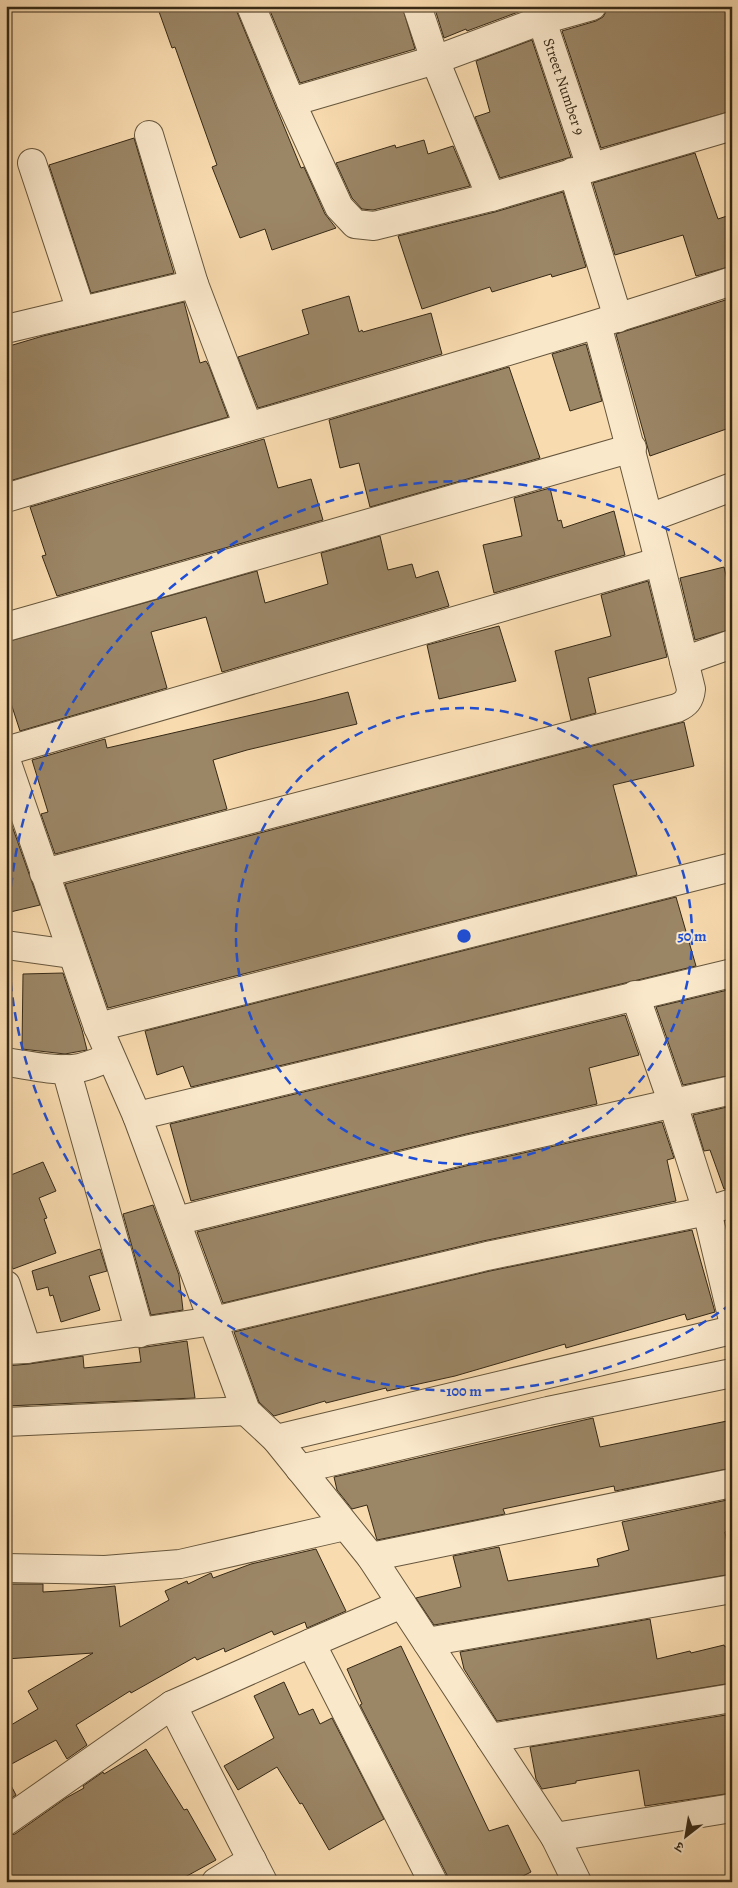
<svg xmlns="http://www.w3.org/2000/svg" width="738" height="1888" viewBox="0 0 738 1888" font-family="Alegreya,'Noto Serif Devanagari',serif">
<style>
.building{fill:#9b8666;stroke:#362916}
.lines{fill:none;stroke-linecap:round;stroke-linejoin:round}
.street-casing{stroke:#66563c;stroke-width:30}
.street{stroke:#fae8cb;stroke-width:28}
.ring{fill:none;stroke:#1d4ed8;stroke-width:2.5;stroke-dasharray:9 6}
.labels{text-anchor:middle;dominant-baseline:central;stroke-width:4;stroke-linejoin:round;paint-order:stroke}
.street-label{font-size:15px;fill:#362916;stroke:#fae8cb}
.centre{fill:#1d4ed8;stroke:#fae8cb;stroke-width:2.5}
.ring-label{font-size:15px;text-anchor:middle;font-weight:bold;fill:#1d4ed8;stroke:#fae8cb;stroke-width:4;stroke-linejoin:round;paint-order:stroke}
</style>
<rect width="100%" height="100%" fill="#f8dbaf"/>
<filter id="stains"><feTurbulence type="fractalNoise" baseFrequency=".004" numOctaves="4"/><feColorMatrix values="0 0 0 0 .2 0 0 0 0 .09 0 0 0 0 .02 0 0 0 .5 -.17"/></filter>
<radialGradient id="worn" r=".72"><stop offset=".6" stop-color="#630" stop-opacity="0"/><stop offset="1" stop-color="#630" stop-opacity=".3"/></radialGradient>
<g class="building">
<polygon points="157,6 236,6 237,12 301,168 304,167 325,214 336,228 272,250 265,229 240,238 212,167 217,165 175,47 172,48"/>
<polygon points="268,6 402,6 415,49 300,83"/>
<polygon points="434,6 521,6 521,11 467,31 466,29 444,38"/>
<polygon points="618,6 732,6 732,111 601,148 562,31 596,21 603,17 607,10"/>
<polygon points="532,40 571,157 500,178 475,117 490,112 476,61"/>
<polygon points="134,138 174,273 91,293 49,165"/>
<polygon points="424,140 428,154 453,146 470,186 373,210 362,209 352,198 336,163 395,145 396,148"/>
<polygon points="695,153 718,219 727,216 732,232 732,266 696,276 683,235 615,255 593,183"/>
<polygon points="563,192 586,267 552,277 551,274 492,292 490,287 422,309 398,236 495,212"/>
<polygon points="349,296 359,332 362,330 363,332 431,313 442,354 258,408 238,357 309,334 302,310"/>
<polygon points="732,298 732,427 650,456 616,334"/>
<polygon points="184,302 200,363 206,361 209,366 228,417 6,482 6,347 43,336"/>
<polygon points="586,344 602,401 570,411 552,354"/>
<polygon points="509,367 540,458 370,507 359,463 340,468 329,420"/>
<polygon points="264,439 278,488 311,479 323,520 57,596 42,556 46,555 30,507"/>
<polygon points="550,488 558,521 561,520 563,528 614,511 625,555 494,593 483,545 522,536 514,498"/>
<polygon points="380,536 388,570 412,564 416,578 438,571 449,606 222,672 206,617 151,632 167,688 20,731 6,688 6,642 257,571 265,603 328,584 321,553"/>
<polygon points="724,567 732,599 732,629 695,640 680,578"/>
<polygon points="648,581 667,657 588,678 596,713 571,720 555,651 611,636 601,595"/>
<polygon points="499,626 516,681 439,699 427,645"/>
<polygon points="348,692 357,724 247,750 213,760 227,809 55,854 41,814 48,812 32,760 105,739 107,748 313,701"/>
<polygon points="684,722 694,766 613,785 637,875 108,1008 65,884"/>
<polygon points="11,823 40,905 6,913 6,825"/>
<polygon points="676,897 696,966 191,1087 183,1066 157,1075 145,1031"/>
<polygon points="63,973 82,1030 87,1050 65,1054 22,1049 23,974"/>
<polygon points="732,989 732,1075 683,1085 656,1007"/>
<polygon points="625,1015 639,1055 589,1068 597,1104 466,1134 191,1201 170,1124"/>
<polygon points="727,1107 732,1127 732,1188 724,1189 710,1150 704,1151 693,1115"/>
<polygon points="662,1122 674,1158 667,1160 676,1201 483,1241 223,1303 197,1232 474,1164"/>
<polygon points="43,1162 56,1191 39,1198 47,1218 44,1219 56,1253 13,1269 6,1251 6,1177"/>
<polygon points="153,1205 179,1275 183,1310 151,1315 123,1214"/>
<polygon points="692,1230 715,1312 687,1320 685,1314 566,1348 565,1344 455,1376 387,1391 386,1388 326,1403 325,1401 274,1416 259,1402 234,1332 490,1271"/>
<polygon points="100,1249 107,1271 89,1276 100,1310 61,1322 53,1295 50,1296 48,1287 37,1290 32,1271"/>
<polygon points="187,1341 195,1398 6,1406 6,1366 29,1364 83,1356 84,1368 141,1362 139,1348"/>
<polygon points="593,1418 600,1447 732,1420 732,1468 615,1491 614,1486 503,1509 505,1514 377,1540 367,1505 352,1509 337,1490 334,1477"/>
<polygon points="732,1499 732,1530 725,1532 732,1574 434,1625 416,1598 461,1587 453,1556 499,1547 508,1581 599,1566 597,1559 629,1550 622,1522"/>
<polygon points="316,1549 346,1611 307,1628 305,1622 274,1635 272,1631 225,1652 224,1648 197,1660 195,1657 131,1693 130,1691 76,1725 87,1745 67,1759 56,1740 6,1767 6,1728 38,1709 28,1691 93,1653 6,1659 6,1584 43,1584 43,1592 75,1590 115,1586 120,1627 169,1600 165,1591 187,1581 188,1584 211,1573 213,1578 251,1564"/>
<polygon points="650,1619 657,1659 690,1651 691,1653 724,1645 725,1647 732,1645 732,1683 497,1721 464,1669 460,1652"/>
<polygon points="401,1646 489,1831 508,1825 531,1872 511,1882 448,1882 447,1875 360,1705 362,1704 347,1669"/>
<polygon points="284,1682 299,1715 313,1709 320,1724 332,1718 384,1819 329,1850 302,1803 300,1804 277,1767 238,1790 224,1766 274,1738 254,1696"/>
<polygon points="732,1714 732,1793 645,1806 639,1770 576,1781 576,1783 542,1789 536,1779 530,1747"/>
<polygon points="146,1749 184,1810 187,1809 216,1860 176,1882 6,1882 6,1836 15,1834 66,1798 84,1788 83,1786 103,1772 104,1774"/>
<polygon points="6,1776 16,1795 6,1802"/>
</g>
<g class="lines">
<defs>
<g id="street">
<polyline points="251,6 291,102 339,207 355,224 374,226 491,197 732,126"/>
<polyline points="417,6 435,60 491,197"/>
<path id="s1" d="M537 6 591 167"/>
<polyline points="291,102 435,60 542,20 592,6"/>
<polyline points="149,135 194,284 248,426"/>
<polyline points="32,163 81,311"/>
<polyline points="573,172 618,318"/>
<polyline points="6,329 194,284"/>
<path d="M6 498C248 425 492 360 732 281"/>
<polyline points="649,518 732,487"/>
<polyline points="6,627 632,448"/>
<polyline points="684,661 732,644"/>
<polyline points="6,751 658,562"/>
<polyline points="6,760 98,1027 137,1116 246,1411 276,1439 732,1330"/>
<path d="M44 873 677 708C686 704 690 700 691 689 661 567 631 446 597 325"/>
<polyline points="6,945 71,954"/>
<polyline points="635,995 673,1104 707,1211 732,1316"/>
<polyline points="98,1027 732,867"/>
<path d="M6 1062C28 1065 51 1071 73 1069 85 1068 98 1062 110 1057"/>
<polyline points="66,1069 140,1333"/>
<polyline points="137,1116 732,973"/>
<polyline points="176,1221 470,1149 732,1090"/>
<polyline points="6,1285 27,1349"/>
<polyline points="6,1350 27,1349 213,1321 487,1256 707,1211 732,1203"/>
<polyline points="6,1422 246,1411"/>
<polyline points="276,1439 371,1557 555,1837 577,1882"/>
<polyline points="300,1469 548,1411 732,1373"/>
<polyline points="371,1557 732,1483"/>
<polyline points="6,1568 105,1570 180,1564 345,1526"/>
<polyline points="427,1642 732,1589"/>
<polyline points="311,1643 433,1882"/>
<polyline points="172,1705 263,1882"/>
<polyline points="490,1738 732,1698"/>
<polyline points="6,1821 172,1705 311,1643 402,1604"/>
<polyline points="555,1837 732,1808"/>
<polyline points="216,1882 252,1860"/>
</g>
</defs>
<use href="#street" class="street-casing"/>
<use href="#street" class="street"/>
</g>
<g class="ring">
<circle cx="464" cy="936" r="228"/>
<path d="M731 1304A455 455 0 1 1 731 568"/>
</g>
<g class="labels">
<g class="street-label">
<text stroke="none"><textPath href="#s1" startOffset="85">Street Number 9</textPath></text>
</g>
</g>
<circle cx="464" cy="936" r="8" class="centre"/>
<g class="ring-label">
<text x="692" y="941">50 m</text>
<text x="464" y="1396">100 m</text>
</g>
<rect width="738" height="1888" fill="none" stroke="#f8dbaf" stroke-width="25"/>
<rect x="8" y="8" width="723" height="1873" fill="none" stroke="#362916" stroke-width="2.5"/>
<rect x="12" y="12" width="713" height="1863" fill="none" stroke="#362916"/>
<g transform="translate(686 1836) rotate(211)" stroke="#fae8cb" stroke-width="4" paint-order="stroke">
<path d="M0-4L9 19L0 12L-9 19Z" fill="#362916"/>
<text y="-8" font-size="14" font-weight="bold" text-anchor="middle" fill="#362916">उ</text>
</g>
<rect width="100%" height="100%" filter="url(#stains)"/>
<rect width="100%" height="100%" fill="url(#worn)"/>
</svg>
